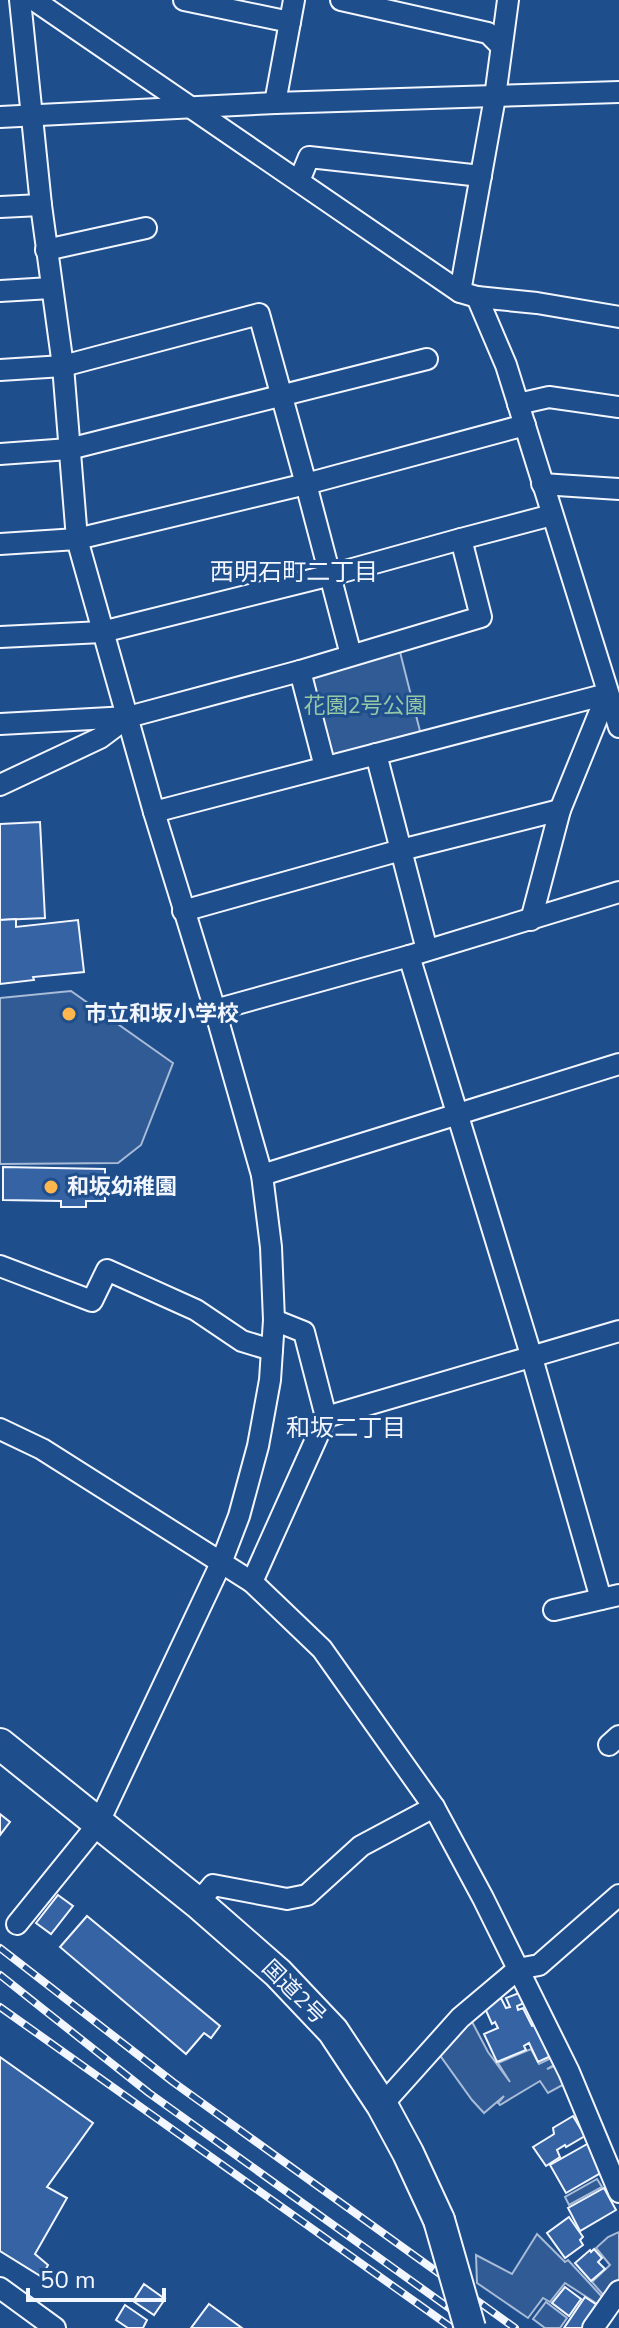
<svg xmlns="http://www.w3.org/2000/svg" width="619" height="2328" viewBox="0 0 619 2328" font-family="'Nunito Sans','Noto Sans JP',sans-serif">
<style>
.built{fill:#305b95;stroke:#a8bbd7;stroke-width:2}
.building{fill:#3563a3;stroke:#f2f6ff;stroke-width:2}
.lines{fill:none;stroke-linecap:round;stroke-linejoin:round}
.minor-casing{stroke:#f2f6ff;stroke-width:24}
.highway-casing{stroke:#f2f6ff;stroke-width:34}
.minor{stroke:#1f4e8c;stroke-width:20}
.highway{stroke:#1f4e8c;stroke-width:30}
.rail-casing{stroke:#f2f6ff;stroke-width:8}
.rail{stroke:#1f4e8c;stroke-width:5;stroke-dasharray:15;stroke-linecap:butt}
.highway-bridge-casing{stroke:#f2f6ff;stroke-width:34;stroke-linecap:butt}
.highway-bridge{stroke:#1f4e8c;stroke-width:30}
.poi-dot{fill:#ffb74d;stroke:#1f4e8c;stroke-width:3}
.labels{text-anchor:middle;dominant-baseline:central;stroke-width:6;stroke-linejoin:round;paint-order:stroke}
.park-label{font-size:22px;fill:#97c8a6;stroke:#1f4e8c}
.poi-label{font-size:22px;font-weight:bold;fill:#f2f6ff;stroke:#1f4e8c;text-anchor:start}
.street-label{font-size:22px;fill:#f2f6ff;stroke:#1f4e8c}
.neighbourhood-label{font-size:24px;fill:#f2f6ff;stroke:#1f4e8c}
</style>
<rect width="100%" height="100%" fill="#1f4e8c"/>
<g class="built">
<polygon points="400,652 421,735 331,758 310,678"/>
<polygon points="71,991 173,1063 141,1145 118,1163 0,1164 0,998"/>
<polygon points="470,2018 488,2052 510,2082 498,2063 531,2049 539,2064 553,2057 557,2063 547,2069 559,2064 568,2082 548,2093 540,2081 500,2105 498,2103 504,2096 484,2113 472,2100 439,2054"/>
<polygon points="597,2179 602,2187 569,2205 565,2197"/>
<polygon points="619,2232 619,2284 605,2297 592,2282 610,2265 596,2248 608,2237"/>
<polygon points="537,2234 565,2262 568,2260 604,2299 599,2305 565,2283 550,2302 543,2298 528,2318 477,2283 476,2255 512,2274"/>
<polygon points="546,2302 567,2318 560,2328 545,2328 533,2319"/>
</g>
<g class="building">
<polygon points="40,822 45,918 0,920 0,824"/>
<polygon points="16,919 16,927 78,920 84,972 33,977 34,980 0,984 0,920"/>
<polygon points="3,1167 105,1169 105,1201 86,1201 86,1207 61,1207 61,1201 3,1200"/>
<polygon points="0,1814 10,1822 0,1835"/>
<polygon points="58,1895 73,1906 51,1934 36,1923"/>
<polygon points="87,1916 220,2026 211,2038 204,2033 186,2054 60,1947"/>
<polygon points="519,1993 524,2003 517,2006 518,2010 523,2008 532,2026 538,2023 553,2055 538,2062 529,2043 524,2046 526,2050 497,2062 484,2034 498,2028 495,2022 492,2024 484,2006 501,1998 506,2008 510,2007 506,1998"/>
<polygon points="0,2057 93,2123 47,2187 67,2198 35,2254 48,2265 42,2277 0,2251"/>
<polygon points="573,2116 585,2136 566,2147 565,2145 557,2150 560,2157 546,2166 533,2147 554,2134 553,2128"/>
<polygon points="589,2143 604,2171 566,2193 550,2165"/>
<polygon points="604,2188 616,2210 580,2231 568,2208"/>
<polygon points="569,2217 583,2237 580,2240 583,2245 565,2258 547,2233"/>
<polygon points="594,2249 602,2258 598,2262 605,2269 591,2281 575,2263 590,2250 591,2252"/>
<polygon points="144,2284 165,2299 154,2315 133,2301"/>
<polygon points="565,2287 581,2299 569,2316 552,2303"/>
<polygon points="585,2297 597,2305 585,2328 564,2328"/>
<polygon points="209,2304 242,2328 191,2328"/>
<polygon points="125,2305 147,2320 143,2328 128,2328 116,2320"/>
</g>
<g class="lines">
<defs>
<g id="minor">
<polyline points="34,0 460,292 477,297 537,303 619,317"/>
<polyline points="184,0 290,22"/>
<polyline points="341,0 488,33 500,45"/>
<polyline points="275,103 294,0"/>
<polyline points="0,117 275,103 619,92"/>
<polyline points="299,181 309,157 481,176"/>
<polyline points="0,207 41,205"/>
<polyline points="46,250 146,228"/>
<polyline points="0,291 51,288"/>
<polyline points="460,292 495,97 508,0"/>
<polyline points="477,297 506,365 619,727"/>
<polyline points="0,370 63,366 259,314 306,484 351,655"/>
<polyline points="518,404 549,397 619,407"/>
<polyline points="0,454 69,449 427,359"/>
<polyline points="542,484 619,489"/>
<polyline points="0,544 77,539 306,484 525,425"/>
<polyline points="0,637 102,632 331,575 461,539"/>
<polyline points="300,671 325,767"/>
<polyline points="0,724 128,717 300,671 481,617 461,539 552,515"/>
<polyline points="376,754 427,950"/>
<polyline points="0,785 100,738 128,717"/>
<polyline points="154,812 607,694"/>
<polyline points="183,911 401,850 560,810"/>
<polyline points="531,920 560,810 607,694"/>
<polyline points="409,956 532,1358 601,1599"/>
<polyline points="215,1010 409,956 619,892"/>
<polyline points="262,1175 619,1064"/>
<polyline points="0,1266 92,1301 107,1270 196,1310 242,1341 272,1350"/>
<polyline points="274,1320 304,1332 326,1417 619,1331"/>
<polyline points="0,1429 42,1449 252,1582 322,1649 434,1807 483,1898 569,2072 619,2192"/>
<polyline points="252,1582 326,1417"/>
<polyline points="554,1610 619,1595"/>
<polyline points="609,1745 619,1736"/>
<polyline points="198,1903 213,1885 287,1899 307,1895 361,1846 434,1807"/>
<polyline points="17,1924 98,1824 221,1563 239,1516 258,1446 270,1380 274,1320 271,1247 262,1175 215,1010 154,812 77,539 63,366 41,205 20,0"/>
<polyline points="382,2105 460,2018 518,1969 539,1965 619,1895"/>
<polyline points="0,2288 55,2328"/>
<polyline points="593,2328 619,2291"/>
</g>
<polyline id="highway" points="0,1744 198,1903 278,1973 333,2031 382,2105 408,2153 439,2220"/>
</defs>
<use href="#minor" class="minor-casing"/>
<use href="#highway" class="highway-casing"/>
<use href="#minor" class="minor"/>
<use href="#highway" class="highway"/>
<defs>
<g id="rail">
<polyline points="0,1948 173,2082 515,2328"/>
<polyline points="0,1975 149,2093 477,2328"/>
<polyline points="0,2007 452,2328"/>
</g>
</defs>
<use href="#rail" class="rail-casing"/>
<use href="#rail" class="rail"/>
<defs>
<polyline id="highway-bridge" points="439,2220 470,2328"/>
</defs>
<use href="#highway-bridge" class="highway-bridge-casing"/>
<use href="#highway-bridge" class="highway-bridge"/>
</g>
<g class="poi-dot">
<circle cx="69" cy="1014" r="8"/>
<circle cx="51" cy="1187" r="8"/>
</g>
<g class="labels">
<g class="park-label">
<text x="365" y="706">花園2号公園</text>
</g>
<g class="poi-label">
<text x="85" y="1014">市立和坂小学校</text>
<text x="67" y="1187">和坂幼稚園</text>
</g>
<g class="street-label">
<text transform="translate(294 1992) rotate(45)">国道2号</text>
</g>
<g class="neighbourhood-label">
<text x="294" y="572">西明石町二丁目</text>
<text x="346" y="1428">和坂二丁目</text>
</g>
</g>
<path d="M28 2288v12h136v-12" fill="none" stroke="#f2f6ff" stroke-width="4"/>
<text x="40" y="2288" font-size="24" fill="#f2f6ff" stroke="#1f4e8c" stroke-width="6" paint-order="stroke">50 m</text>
</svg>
